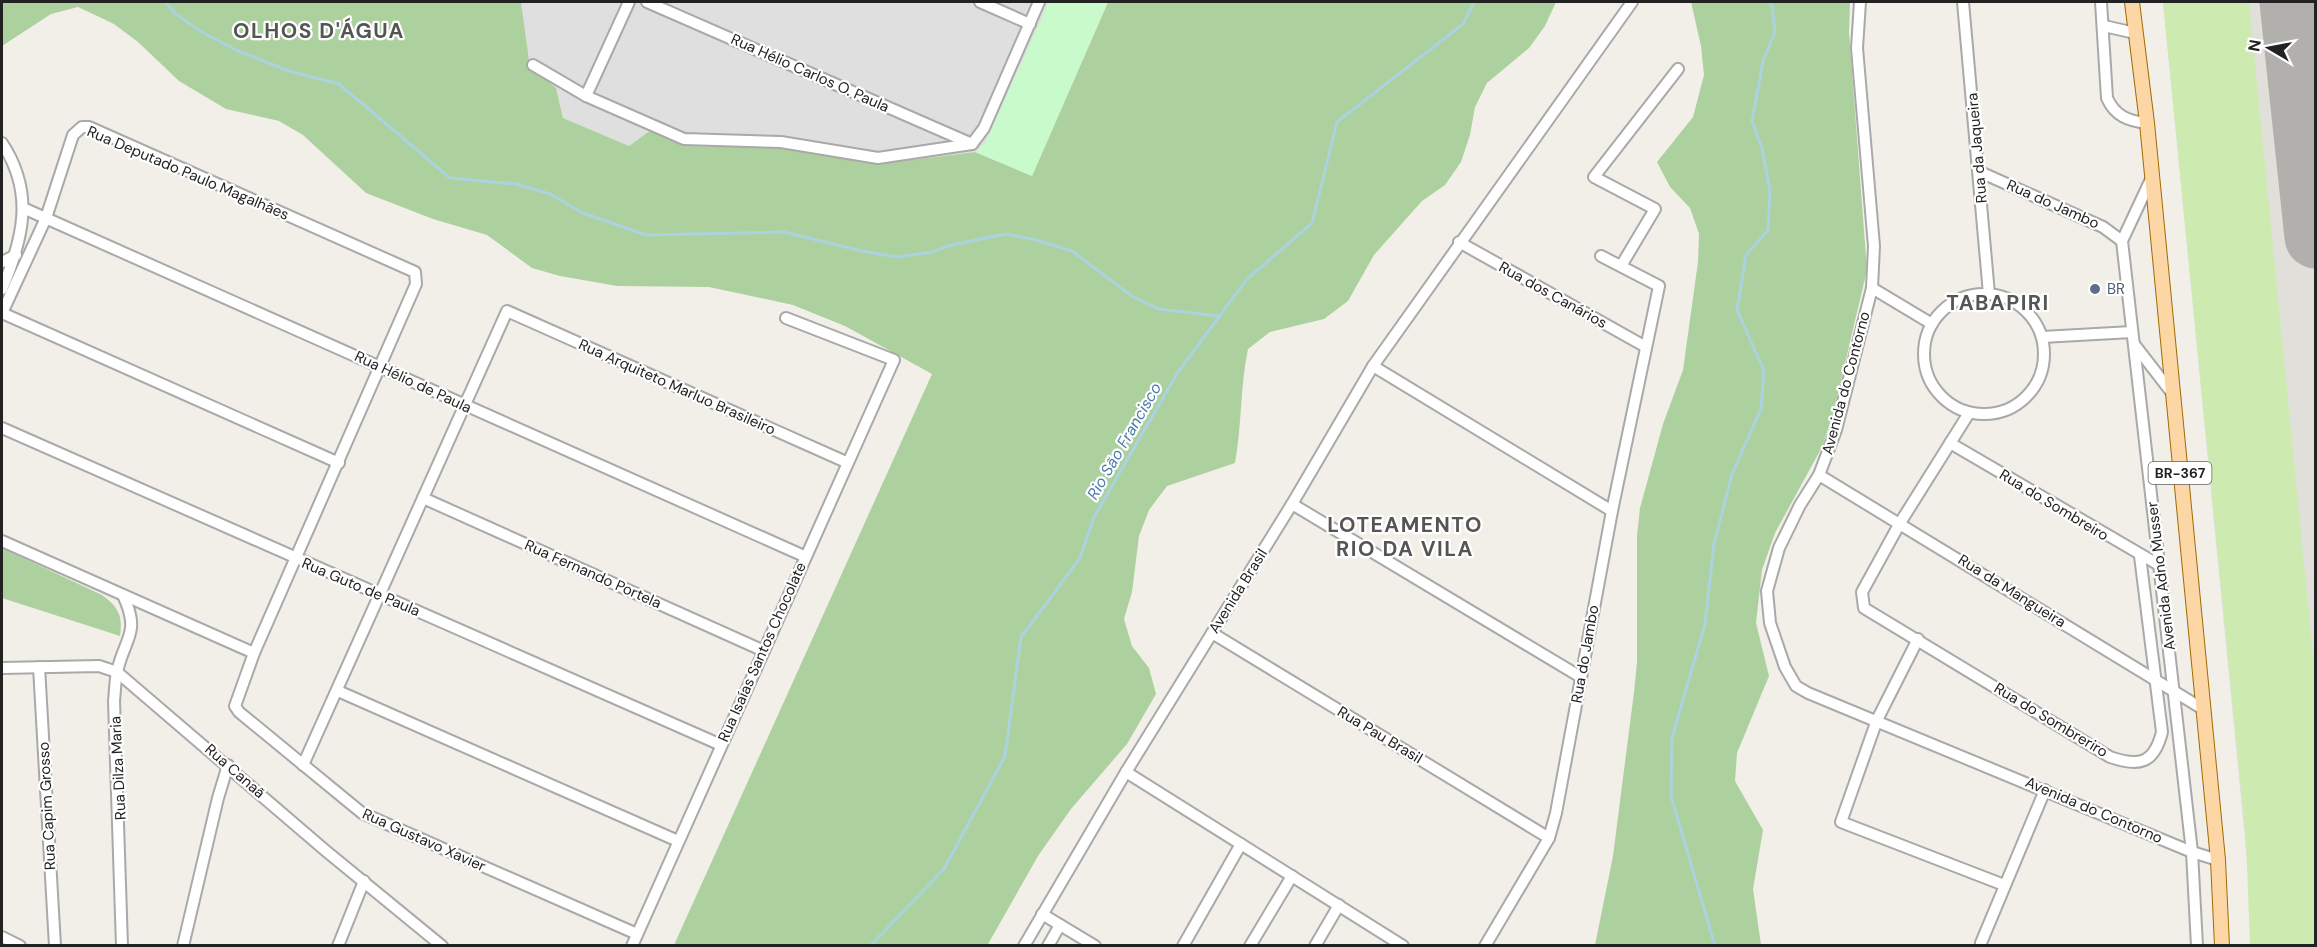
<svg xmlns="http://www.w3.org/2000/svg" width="2317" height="947" viewBox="0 0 2317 947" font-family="'DM Sans',sans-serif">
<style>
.residential{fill:#e0dfdf}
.airport{fill:#e1dfda}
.grass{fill:#cdebb0}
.forest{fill:#add19e}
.park{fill:#c8facc}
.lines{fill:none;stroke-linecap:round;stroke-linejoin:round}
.stream{stroke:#aad3df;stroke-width:3}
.taxiway{stroke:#b1b0ac;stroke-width:26}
.runway{stroke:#b1b0ac;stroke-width:63}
.minor-casing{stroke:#a9a9a9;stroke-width:14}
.major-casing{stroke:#a06b00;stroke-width:16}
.minor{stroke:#fff;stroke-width:10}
.major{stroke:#fcd6a4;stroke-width:14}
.service-dot{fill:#5c6f8a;stroke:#fff;stroke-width:2}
.labels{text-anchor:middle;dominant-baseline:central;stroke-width:4.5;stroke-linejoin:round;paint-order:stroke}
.shield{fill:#fff;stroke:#646464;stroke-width:1.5}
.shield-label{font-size:14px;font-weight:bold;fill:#222}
.street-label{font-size:15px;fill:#222;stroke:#fff}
.service-label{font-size:15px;fill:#4e5e75;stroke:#fff;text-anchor:start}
.water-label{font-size:16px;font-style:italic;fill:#4a7aab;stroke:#fff}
.district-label{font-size:21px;font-weight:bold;letter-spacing:1.5px;fill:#555;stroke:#fff}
</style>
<rect width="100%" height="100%" fill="#f2efe9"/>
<polygon class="residential" points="521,2 1108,2 1032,176 975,152 879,164 779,148 693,146 651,130 629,146 563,118 556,88 530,67"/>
<polygon class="airport" points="2163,2 2315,2 2315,945 2250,891"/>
<polygon class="grass" points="2163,2 2249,2 2315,676 2315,945 2250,945 2246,839"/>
<g class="forest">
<path d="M2 2H521L530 67 556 88 563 118 629 146 651 130 693 146 779 148 879 164 975 152 1032 176 1108 2H1556L1545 26 1529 48 1487 83 1475 107 1470 135 1461 162 1445 185 1422 201 1374 255 1348 301 1324 319 1270 332 1248 349C1240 387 1242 425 1235 463L1167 486 1149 510 1139 536 1132 592 1124 619 1132 646 1149 668 1156 694 1127 744 1071 809 1038 856 987 946 674 945 932 374 845 326 793 305 709 287 617 286 560 276 532 268 487 235 433 219 366 193 303 135 279 121 226 109 179 81 138 42 114 24 78 7 51 14 2 46Z"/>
<polygon points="1691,2 1850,2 1849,32 1867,270 1833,414 1822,447 1775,533 1762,570 1756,623 1769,676 1737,753 1735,781 1763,830 1753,889 1761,945 1595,945 1613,856 1634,692 1637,662 1637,536 1640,508 1663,424 1683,370 1698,262 1699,234 1690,208 1670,187 1657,162 1693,117 1704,75 1701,46"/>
<path d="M2 548 102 595C118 607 123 615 120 636L2 598Z"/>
</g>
<polygon class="park" points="1049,2 1108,2 1032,176 975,152 985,143"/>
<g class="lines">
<g class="stream">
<polyline points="165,2 176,14 200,31 236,50 289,71 339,84 450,178 516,184 550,194 583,213 646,235 784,232 862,251 897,257 932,252 951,245 1006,234 1036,240 1072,251 1133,297 1159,309 1219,316"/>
<polyline points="870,946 944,869 1005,756 1021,637 1080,558 1094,517 1178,372 1247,279 1312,223 1337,122 1463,24 1474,2"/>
<polyline points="1715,946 1671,796 1672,738 1705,624 1714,544 1732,474 1761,409 1764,371 1737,310 1746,255 1768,230 1770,191 1762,148 1752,121 1763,61 1775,32 1772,6 1769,2"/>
</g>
<g class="taxiway">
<polyline points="2301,112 2308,127 2316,136"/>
<polyline points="2312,192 2316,170"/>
</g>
<polyline class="runway" points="2291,2 2316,237"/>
<defs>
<g id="minor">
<polyline points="647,2 972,144"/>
<polyline points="980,2 1030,24"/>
<polyline points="1860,2 1857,48 1874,246 1872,288 1836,430 1819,475 1800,505 1779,548 1767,591 1770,623 1785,667 1796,686 1808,693 2192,852 2218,860"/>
<polyline points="1963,2 1989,294"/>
<path d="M2101 2 2107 98C2115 116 2128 121 2147 123"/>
<polyline points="2104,26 2135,33"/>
<polyline points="533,65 586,96 684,139 781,142 878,158 972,144"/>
<polyline points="586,96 629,2"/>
<path d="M2 143C35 193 23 239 2 289"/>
<polyline points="972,144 984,128 1039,2"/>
<polyline points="1980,172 2103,227 2122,241"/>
<polyline points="2152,177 2122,241 2192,852 2197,946"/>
<polyline points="23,208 804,556"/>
<polyline points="1459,242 1646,347"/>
<polyline points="2,262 16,255"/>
<polyline points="1621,266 1655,209 1594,177 1678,69"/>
<polyline points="1872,288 1932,324"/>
<circle cx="1984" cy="354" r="60"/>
<polyline points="2,313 46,218 73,135 82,127 89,127 415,272 416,284 254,653 235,706 239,712 362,813 637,934"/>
<polyline points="2,313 339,463"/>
<polyline points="2042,337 2132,332"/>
<polyline points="2134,344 2172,393"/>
<polyline points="1373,366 1612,511"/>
<path d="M1969 413 1900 523 1862 592 1864 608 2110 757C2139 767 2154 764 2162 732L2140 556"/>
<polyline points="2,428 721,745"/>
<polyline points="1950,443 2159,565"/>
<polyline points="1819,475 2203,709"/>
<polyline points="423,498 764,651"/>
<polyline points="1292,504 1579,676"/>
<polyline points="2,541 254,653"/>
<polyline points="1212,633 1549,838"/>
<polyline points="1918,639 1877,720 1841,822 2004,885"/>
<polyline points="39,667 55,946"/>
<polyline points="2,668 99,666 117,672 326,851 442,946"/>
<polyline points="338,691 678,841"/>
<polyline points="303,765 507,311 846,462"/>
<polyline points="1126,772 1403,946"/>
<polyline points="1042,914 1095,946"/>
<polyline points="2,937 20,946"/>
<polyline points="1981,943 2045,790"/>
<path d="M122 946 114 701C115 692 115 682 117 672 125 636 141 634 123 595"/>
<polyline points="183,946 218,798 228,765"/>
<polyline points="338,946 364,881"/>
<polyline points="632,946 894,360 786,318"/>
<polyline points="1024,946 1126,772 1292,504 1373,366 1632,2"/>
<polyline points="1048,946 1060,925"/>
<polyline points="1183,946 1241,844"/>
<polyline points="1250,946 1292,876"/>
<polyline points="1315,946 1339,905"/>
<polyline points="1485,946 1549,838 1556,813 1612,511 1659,286 1601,256"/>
</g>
<polyline id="major" points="2132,2 2147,123 2218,860 2222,946"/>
</defs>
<use href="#minor" class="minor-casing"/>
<use href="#major" class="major-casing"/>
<use href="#minor" class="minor"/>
<use href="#major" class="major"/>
</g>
<circle class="service-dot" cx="2095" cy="289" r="6"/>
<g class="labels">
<rect class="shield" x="2148.5" y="462" width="63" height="22" rx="4.5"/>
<g class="shield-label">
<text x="2180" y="473">BR-367</text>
</g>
<g class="street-label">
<text transform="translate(810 73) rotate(24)">Rua Hélio Carlos O. Paula</text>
<text transform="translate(1977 148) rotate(-95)">Rua da Jaqueira</text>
<text transform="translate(188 173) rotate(23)">Rua Deputado Paulo Magalhães</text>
<text transform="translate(2053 204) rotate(24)">Rua do Jambo</text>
<text transform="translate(1553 295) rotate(29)">Rua dos Canários</text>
<text transform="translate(413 382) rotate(25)">Rua Hélio de Paula</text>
<text transform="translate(1846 383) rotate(-75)">Avenida do Contorno</text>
<text transform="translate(677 387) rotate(24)">Rua Arquiteto Marluo Brasileiro</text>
<text transform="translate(2054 505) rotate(31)">Rua do Sombreiro</text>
<text transform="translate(593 574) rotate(24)">Rua Fernando Portela</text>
<text transform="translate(2161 576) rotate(-97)">Avenida Adno Musser</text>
<text transform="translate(361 587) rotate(23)">Rua Guto de Paula</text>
<text transform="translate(1238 591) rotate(-58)">Avenida Brasil</text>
<text transform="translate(2012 591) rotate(32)">Rua da Mangueira</text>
<text transform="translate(762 652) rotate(-66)">Rua Isaías Santos Chocolate</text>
<text transform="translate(1585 654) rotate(-80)">Rua do Jambo</text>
<text transform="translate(2051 720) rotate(31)">Rua do Sombreriro</text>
<text transform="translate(1380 735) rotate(31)">Rua Pau Brasil</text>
<text transform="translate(118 768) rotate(-93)">Rua Dilza Maria</text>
<text transform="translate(235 771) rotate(41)">Rua Canaã</text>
<text transform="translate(47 806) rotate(-93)">Rua Capim Grosso</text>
<text transform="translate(2094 810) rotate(23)">Avenida do Contorno</text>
<text transform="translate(424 840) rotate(24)">Rua Gustavo Xavier</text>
</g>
<g class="service-label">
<text x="2107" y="289">BR</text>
</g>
<g class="water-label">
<text transform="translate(1124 441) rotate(-60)">Rio São Francisco</text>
</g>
<g class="district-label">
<text x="319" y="31">OLHOS D'ÁGUA</text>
<text x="1998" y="303">TABAPIRI</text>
<text x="1405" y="525">LOTEAMENTO<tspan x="1405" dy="24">RIO DA VILA</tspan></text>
</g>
</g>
<rect width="2317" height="947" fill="none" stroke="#222222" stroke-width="6"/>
<g transform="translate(2269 48) rotate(280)" stroke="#ffffff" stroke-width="4.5" paint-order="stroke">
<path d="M0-4.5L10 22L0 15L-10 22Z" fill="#222222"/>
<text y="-9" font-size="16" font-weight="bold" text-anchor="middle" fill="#222222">N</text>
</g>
</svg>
